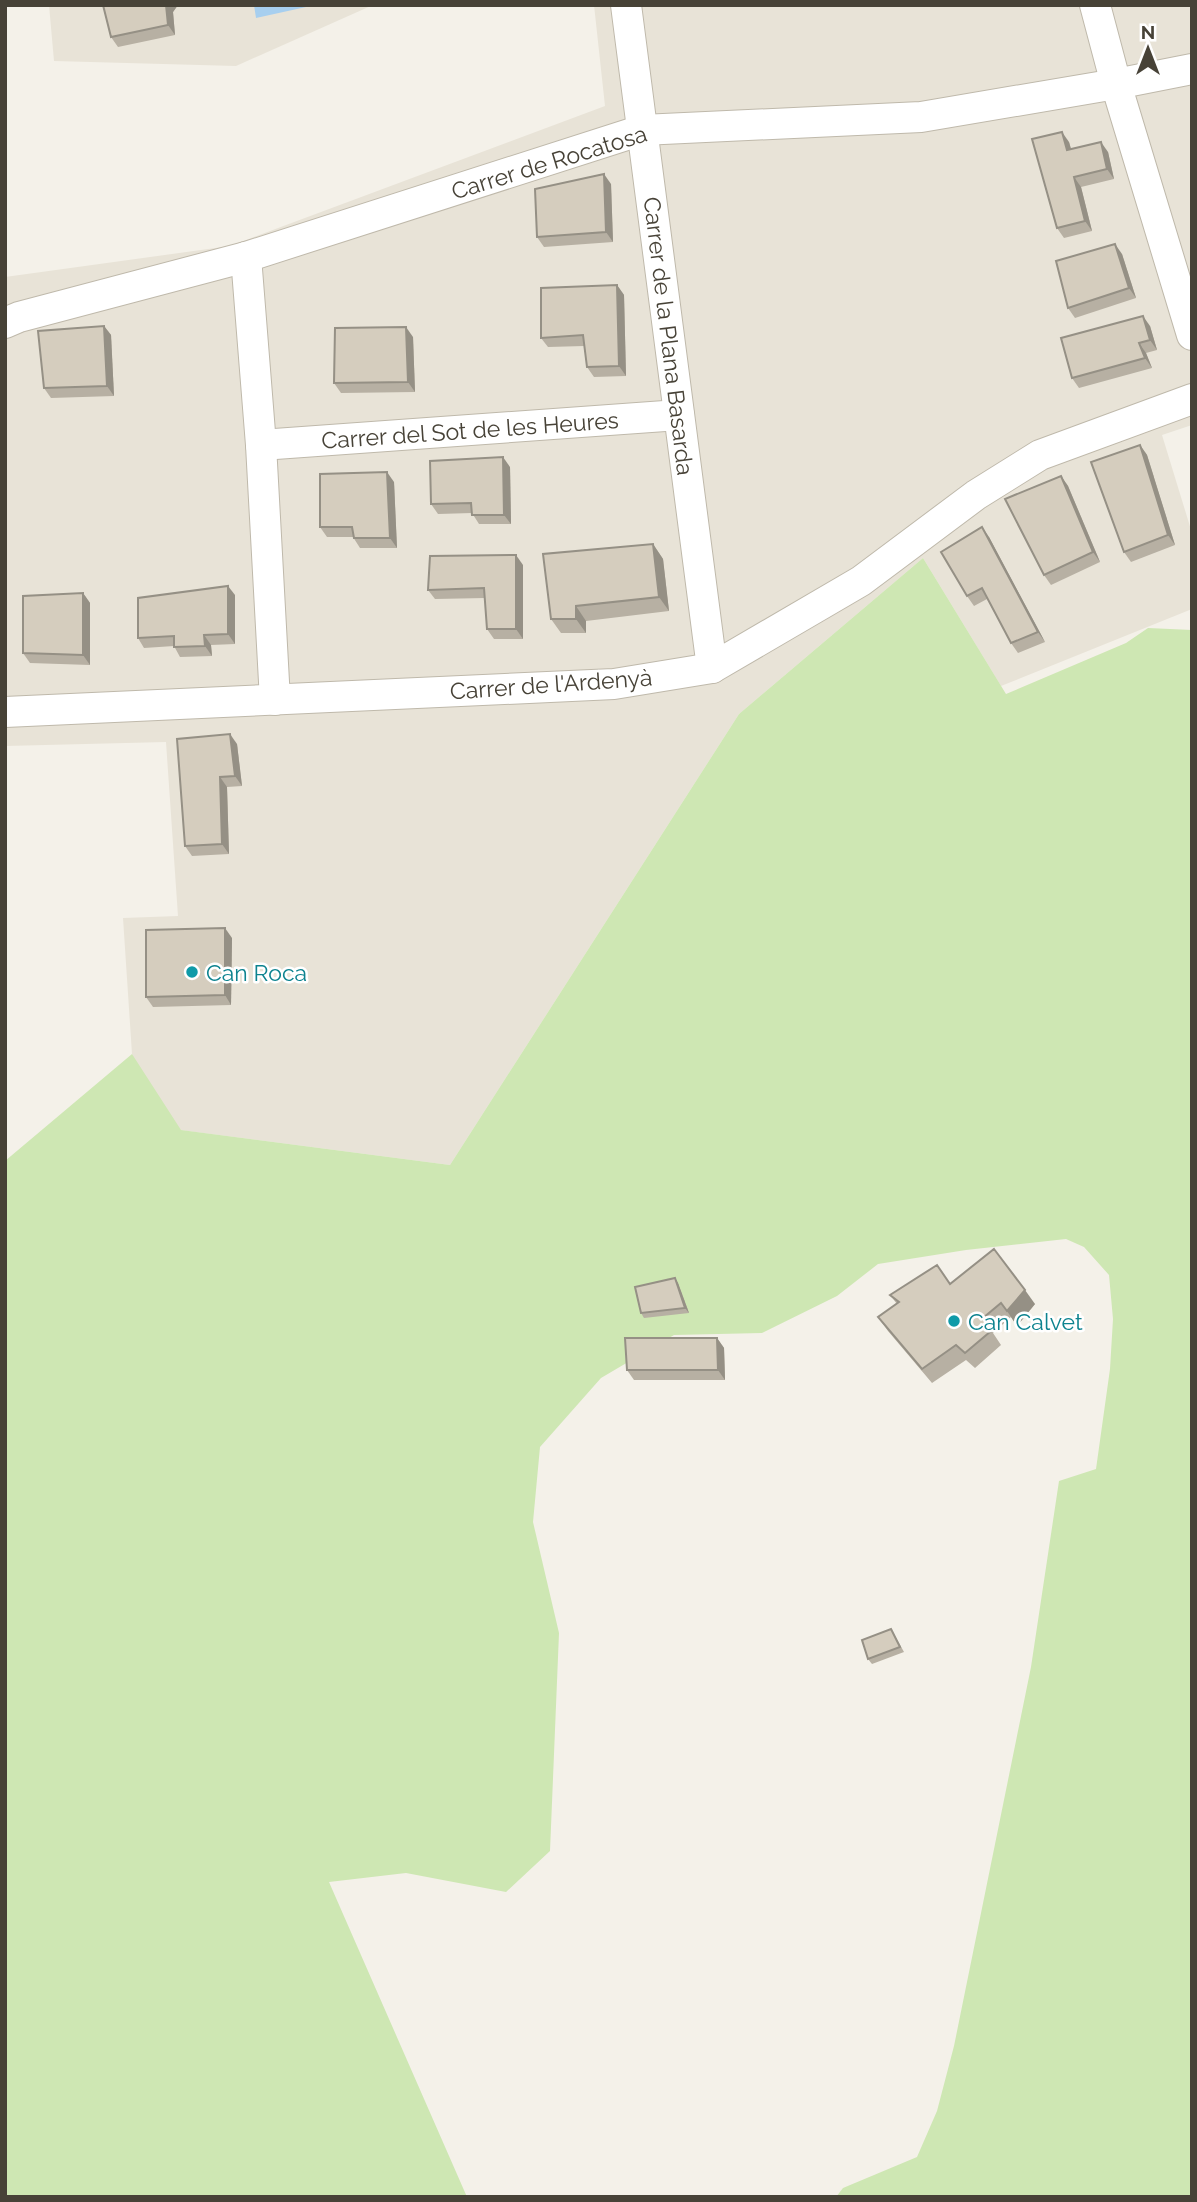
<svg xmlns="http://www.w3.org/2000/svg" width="1197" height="2202" viewBox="0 0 1197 2202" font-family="Raleway,sans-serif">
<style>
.residential{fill:#e8e3d7}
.green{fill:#cee7b3}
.water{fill:#a7cfef}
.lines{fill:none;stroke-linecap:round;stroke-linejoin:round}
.street-casing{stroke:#bfb9ab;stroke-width:32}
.street{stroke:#fff;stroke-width:30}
.wall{fill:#b7b0a3}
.shaded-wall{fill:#959085}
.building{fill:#d5cdbe;stroke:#959085;stroke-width:2}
.culture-dot{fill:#0f9aa8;stroke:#fff;stroke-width:2.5}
.labels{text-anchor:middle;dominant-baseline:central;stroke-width:5;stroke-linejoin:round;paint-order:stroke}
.street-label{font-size:23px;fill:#474237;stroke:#fff}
.culture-label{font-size:23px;fill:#0d838f;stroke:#fff;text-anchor:start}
</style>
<rect width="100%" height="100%" fill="#f4f1e9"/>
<g class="residential">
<polygon points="49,5 373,5 236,66 54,61"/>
<polygon points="594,5 1192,5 1192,425 1162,435 1192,533 1192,609 1001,686 923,558 739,714 450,1165 180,1130 147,1095 132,1054 123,918 178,916 166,742 5,746 5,277 230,246 605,106"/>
</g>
<polygon class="green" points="923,558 1006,694 1126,643 1148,628 1192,630 1192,2197 836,2197 843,2188 917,2157 937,2111 954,2046 1031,1667 1059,1481 1096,1469 1110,1369 1113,1319 1109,1275 1084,1247 1066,1239 966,1250 878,1264 837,1296 762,1333 674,1335 601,1378 540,1447 533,1522 559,1633 550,1851 506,1892 406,1873 329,1882 467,2197 5,2197 5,1161 132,1054 181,1130 450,1165 739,714"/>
<polygon class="water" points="254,5 306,5 306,7 256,18"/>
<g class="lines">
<defs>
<g id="street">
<polyline points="626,5 712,668"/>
<polyline points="1095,5 1116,84 1192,335"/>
<polyline points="246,257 261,445 275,700"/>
<polyline points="5,323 19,317 246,257 642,130 921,117 1116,84 1192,69"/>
<polyline points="261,445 679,415"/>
<polyline points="5,712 614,684 712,668 861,581 976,495 1040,455 1192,399"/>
</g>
</defs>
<use href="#street" class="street-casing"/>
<use href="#street" class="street"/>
</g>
<g class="wall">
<polygon points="103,5 178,5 173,12 175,35 118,47 111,37"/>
<polygon points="1069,142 1071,149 1108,152 1114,179 1081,187 1092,231 1064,238 1057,228"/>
<polygon points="611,184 613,242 544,247 537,237"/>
<polygon points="1122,254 1136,298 1075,318 1068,308"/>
<polygon points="617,285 624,295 626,376 594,377 587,367 584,346 548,347 541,338"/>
<polygon points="104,326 111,335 114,396 51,398 44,388"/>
<polygon points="1150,326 1157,350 1146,353 1152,368 1079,388 1072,378"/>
<polygon points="413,337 415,392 341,393 334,383"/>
<polygon points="1140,445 1147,455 1175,545 1131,562 1124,552"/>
<polygon points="510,467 511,524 479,524 472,513 438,514 431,504"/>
<polygon points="1061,476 1068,486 1100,562 1051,585 1044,575"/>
<polygon points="394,482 397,548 360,548 353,537 327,537 320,527"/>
<polygon points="989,537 1045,642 1018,653 1011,643 987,599 974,606 967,596"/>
<polygon points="653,544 663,559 669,611 586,621 586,633 561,633 551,619"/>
<polygon points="523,565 523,639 494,639 487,629 485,598 435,599 428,590"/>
<polygon points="83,593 90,603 90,665 30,663 23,653"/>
<polygon points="235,595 235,644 211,645 212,656 180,657 174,646 144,648 138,638"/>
<polygon points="237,744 242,786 227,787 229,854 192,856 185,846"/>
<polygon points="232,938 231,1005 153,1007 146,997"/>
<polygon points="675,1278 678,1283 689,1313 644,1318 641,1313"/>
<polygon points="950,1284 1035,1304 1017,1326 1011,1317 993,1333 1001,1345 975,1368 966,1360 932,1383 888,1331 878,1317 897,1304 890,1295"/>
<polygon points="717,1338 724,1348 725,1380 634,1380 627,1370"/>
<polygon points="891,1629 904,1652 872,1664 868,1659"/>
</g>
<g class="shaded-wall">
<polygon points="166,5 178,5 173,12 175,35 168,25"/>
<polygon points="1062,132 1069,142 1074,160 1067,150"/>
<polygon points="1101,142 1108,152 1114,179 1107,169"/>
<polygon points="604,174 611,184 613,242 606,232"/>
<polygon points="1074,177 1081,187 1092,231 1085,221"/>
<polygon points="1115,244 1122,254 1136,298 1129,288"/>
<polygon points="617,285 624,295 626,376 619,366"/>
<polygon points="1143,316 1150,326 1157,350 1150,340"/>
<polygon points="104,326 111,335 114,396 107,386"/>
<polygon points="406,327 413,337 415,392 408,382"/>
<polygon points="1139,343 1146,353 1152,368 1145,358"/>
<polygon points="1140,445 1147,455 1175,545 1168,535"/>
<polygon points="503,457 510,467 511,524 504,515"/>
<polygon points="387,472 394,482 397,548 390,538"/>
<polygon points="1061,476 1068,486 1100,562 1093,552"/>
<polygon points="982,527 989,537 1045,642 1038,632"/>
<polygon points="653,544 663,559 669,611 659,597"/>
<polygon points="516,555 523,565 523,639 516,629"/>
<polygon points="228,586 235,595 235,644 228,634"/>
<polygon points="83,593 90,603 90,665 83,655"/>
<polygon points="576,606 586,621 586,633 576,619"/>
<polygon points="204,635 211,645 212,656 205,646"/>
<polygon points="230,734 237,744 242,786 235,776"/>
<polygon points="220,777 227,787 229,854 222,844"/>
<polygon points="225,928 232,938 231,1005 225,995"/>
<polygon points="675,1278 678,1283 689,1313 685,1308"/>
<polygon points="1025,1290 1035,1304 1017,1326 1007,1311"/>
<polygon points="717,1338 724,1348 725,1380 718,1370"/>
</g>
<g class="building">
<polygon points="103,5 166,5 168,25 111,37"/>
<polygon points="1062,132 1067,150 1101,142 1107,169 1074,177 1085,221 1057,228 1032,139"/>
<polygon points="604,174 606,232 537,237 535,189"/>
<polygon points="1115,244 1129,288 1068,308 1056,261"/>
<polygon points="617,285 619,366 587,367 583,335 541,338 541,288"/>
<polygon points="1143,316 1150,340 1139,343 1145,358 1072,378 1061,338"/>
<polygon points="104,326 107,386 44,388 38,331"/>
<polygon points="406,327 408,382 334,383 335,328"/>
<polygon points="1140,445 1168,535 1124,552 1091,462"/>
<polygon points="503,457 504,515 472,515 471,503 431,504 430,461"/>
<polygon points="387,472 390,538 354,538 352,527 320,527 320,474"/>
<polygon points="1061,476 1093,552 1044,575 1005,499"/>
<polygon points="982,527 1038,632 1011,643 982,588 967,596 941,552"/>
<polygon points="653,544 659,597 576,606 576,619 551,619 543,554"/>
<polygon points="516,555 516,629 487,629 484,588 428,590 430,556"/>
<polygon points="228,586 228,634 204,635 205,646 174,647 174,636 138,638 138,598"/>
<polygon points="83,593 83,655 23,653 23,596"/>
<polygon points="230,734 235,776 220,777 222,844 185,846 177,739"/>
<polygon points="225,928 225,995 146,997 146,930"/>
<polygon points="994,1249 1025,1290 1007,1311 1001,1303 983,1318 991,1331 965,1353 956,1345 922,1369 878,1317 899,1302 890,1295 937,1265 950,1284"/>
<polygon points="675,1278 685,1308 641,1313 635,1287"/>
<polygon points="625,1338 717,1338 718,1370 627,1370"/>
<polygon points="891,1629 900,1647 868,1659 862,1640"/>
</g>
<g class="culture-dot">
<circle cx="192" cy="972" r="7"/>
<circle cx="954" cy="1321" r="7"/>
</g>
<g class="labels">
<g class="street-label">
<text transform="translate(549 162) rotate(-17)">Carrer de Rocatosa</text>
<text transform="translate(669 336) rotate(83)">Carrer de la Plana Basarda</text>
<text transform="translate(470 430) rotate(-4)">Carrer del Sot de les Heures</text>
<text transform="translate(551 684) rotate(-4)">Carrer de l'Ardenyà</text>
</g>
<g class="culture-label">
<text x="206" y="972">Can Roca</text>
<text x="968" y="1321">Can Calvet</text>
</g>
</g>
<rect width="1197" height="2202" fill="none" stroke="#474237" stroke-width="14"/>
<g transform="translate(1148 49)" stroke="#ffffff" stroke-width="5" paint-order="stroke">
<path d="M0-5L12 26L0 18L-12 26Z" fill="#474237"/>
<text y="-10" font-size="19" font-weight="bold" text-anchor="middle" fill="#474237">N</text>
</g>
</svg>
